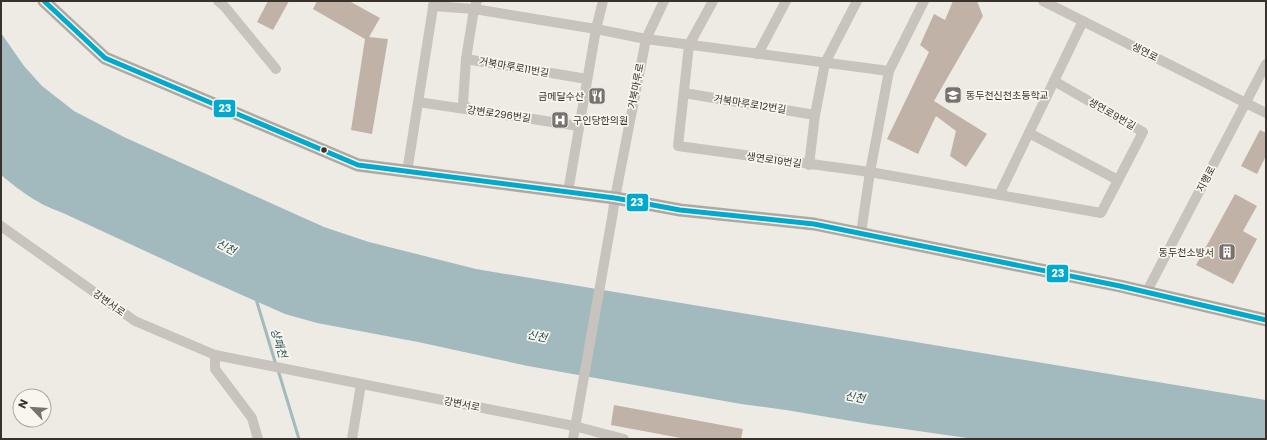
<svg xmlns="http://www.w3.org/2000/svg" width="1267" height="440" viewBox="0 0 1267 440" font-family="Poppins,'Noto Sans KR',sans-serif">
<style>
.water{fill:#a2babe}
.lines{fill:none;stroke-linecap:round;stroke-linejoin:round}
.stream{stroke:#a2babe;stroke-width:3}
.building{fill:#c0b2a7}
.minor{stroke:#c8c3bd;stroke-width:10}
.major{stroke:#ada8a2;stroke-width:13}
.bus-1-casing{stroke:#f9f6ed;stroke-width:8}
.bus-1{stroke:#00a9ce;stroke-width:5}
.bus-dot{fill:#39312b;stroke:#f9f6ed;stroke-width:1.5}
.labels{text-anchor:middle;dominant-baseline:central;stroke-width:3.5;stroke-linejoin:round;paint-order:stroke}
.street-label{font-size:10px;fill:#39312b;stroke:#f9f6ed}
.poi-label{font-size:10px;fill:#39312b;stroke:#f9f6ed;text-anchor:start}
.water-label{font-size:11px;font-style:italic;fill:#234d58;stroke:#f9f6ed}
.line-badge{stroke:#f9f6ed;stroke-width:1.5}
.badge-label{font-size:11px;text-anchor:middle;font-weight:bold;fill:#fff}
</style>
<rect width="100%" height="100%" fill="#eeebe5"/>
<path class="water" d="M1 33 24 66 42 86 74 111 124 137 324 227 369 242 476 269 1266 400V439H974L869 424 786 410 741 404 528 366 418 342 317 323 285 314 197 275 63 213C36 203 23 193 1 175Z"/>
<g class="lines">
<g class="stream">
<polyline points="256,299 276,365"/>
<polyline points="278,370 299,439"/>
</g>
</g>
<g class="building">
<polygon points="268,1 289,1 273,30 257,22"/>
<polygon points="317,1 349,1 380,18 369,37 388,39 372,134 351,130 365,39 313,9"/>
<polygon points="953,1 977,1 983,16 934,101 987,134 966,167 950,156 956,131 936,116 918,154 887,139 929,52 920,45 934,14 945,20"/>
<polygon points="1260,130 1266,133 1266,156 1257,174 1241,166"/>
<polygon points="1235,194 1257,206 1243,231 1257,239 1233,284 1196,265"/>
<polygon points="614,405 743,429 741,439 686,439 611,425"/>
</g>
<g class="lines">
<g class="minor">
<polyline points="218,1 225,7 276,69"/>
<polyline points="477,1 474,9 466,59 587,79"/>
<polyline points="713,1 689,45 678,146 870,172 1101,213 1143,132 1054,81"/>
<polyline points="1043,1 1266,113"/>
<polyline points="433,6 474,9 596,29 646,39 889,71"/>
<polyline points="758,54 786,1"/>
<polyline points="466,59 463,103 469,110"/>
<polyline points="684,93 815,115"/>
<polyline points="418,102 579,126"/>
<polyline points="1029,133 1118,180"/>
<polyline points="809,165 815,115 825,63 857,1"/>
<polyline points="407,172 434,1"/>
<polyline points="568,192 596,29 603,1"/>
<polyline points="999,195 1083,21"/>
<polyline points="1,226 135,321 215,355 574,426 624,439"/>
<polyline points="861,233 870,172 889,71 924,1"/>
<polyline points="1146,293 1266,64"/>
<polyline points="215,355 215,369 252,418 258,439"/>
<polyline points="352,439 361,384"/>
<polyline points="573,439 612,218 615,198 646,39 664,1"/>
</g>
<polyline class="major" points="44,1 105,58 358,165 615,198 680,210 814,224 1120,286 1266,320"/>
<defs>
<polyline id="bus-1" points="44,1 105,58 358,165 615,198 680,210 814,224 1120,286 1266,320"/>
</defs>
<use href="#bus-1" class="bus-1-casing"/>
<use href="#bus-1" class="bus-1"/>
</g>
<defs>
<symbol id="school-square" viewBox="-11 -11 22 22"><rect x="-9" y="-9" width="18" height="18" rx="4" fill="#78726c" stroke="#f9f6ed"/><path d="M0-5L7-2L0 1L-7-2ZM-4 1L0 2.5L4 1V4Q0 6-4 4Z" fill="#fff"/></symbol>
<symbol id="restaurant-square" viewBox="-11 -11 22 22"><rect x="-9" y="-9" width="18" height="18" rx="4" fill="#78726c" stroke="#f9f6ed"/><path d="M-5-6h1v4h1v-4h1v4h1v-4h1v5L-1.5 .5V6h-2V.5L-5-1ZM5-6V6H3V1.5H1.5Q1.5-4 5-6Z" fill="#fff"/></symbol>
<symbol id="hospital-square" viewBox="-11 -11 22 22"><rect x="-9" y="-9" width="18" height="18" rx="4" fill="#78726c" stroke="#f9f6ed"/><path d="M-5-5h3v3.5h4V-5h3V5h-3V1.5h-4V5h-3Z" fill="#fff"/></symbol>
<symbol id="building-square" viewBox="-11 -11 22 22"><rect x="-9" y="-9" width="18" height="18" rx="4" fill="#78726c" stroke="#f9f6ed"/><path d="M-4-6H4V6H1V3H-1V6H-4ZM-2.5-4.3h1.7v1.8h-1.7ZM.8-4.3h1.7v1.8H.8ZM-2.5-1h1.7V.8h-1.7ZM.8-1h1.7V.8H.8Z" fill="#fff"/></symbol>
</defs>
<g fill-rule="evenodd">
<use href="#school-square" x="943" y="85" width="20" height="20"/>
<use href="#restaurant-square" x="587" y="86" width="20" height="20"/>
<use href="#hospital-square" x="550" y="110" width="20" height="20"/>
<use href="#building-square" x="1217" y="242" width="20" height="20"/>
</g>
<circle class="bus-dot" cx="324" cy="150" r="3.5"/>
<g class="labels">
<g class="street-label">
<text transform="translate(1145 52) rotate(27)">생연로</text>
<text transform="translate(514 67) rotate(10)">거북마루로11번길</text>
<text transform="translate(636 86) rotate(-79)">거북마루로</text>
<text transform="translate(750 104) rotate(9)">거북마루로12번길</text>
<text transform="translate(499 114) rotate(8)">강변로296번길</text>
<text transform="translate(1112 114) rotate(30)">생연로9번길</text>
<text transform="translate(774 160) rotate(8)">생연로19번길</text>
<text transform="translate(1206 179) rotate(-62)">지행로</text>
<text transform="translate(109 303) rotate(36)">강변서로</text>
<text transform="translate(462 404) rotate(11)">강변서로</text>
</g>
<g class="poi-label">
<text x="966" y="95">동두천신천초등학교</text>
<text x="584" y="96" text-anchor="end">금메달수산</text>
<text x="573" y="120">구인당한의원</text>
<text x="1214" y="252" text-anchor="end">동두천소방서</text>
</g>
<g class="water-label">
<text transform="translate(226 247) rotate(27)">신천</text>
<text transform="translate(537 336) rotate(11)">신천</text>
<text transform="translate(279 343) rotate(73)">상패천</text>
<text transform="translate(855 397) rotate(10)">신천</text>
</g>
</g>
<g class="line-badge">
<rect x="213" y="99" width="23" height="19" rx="4" fill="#00a9ce"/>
<rect x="626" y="193" width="23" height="19" rx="4" fill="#00a9ce"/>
<rect x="1046" y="264" width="23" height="19" rx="4" fill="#00a9ce"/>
</g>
<g class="badge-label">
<text x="225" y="112">23</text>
<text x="637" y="206">23</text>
<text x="1058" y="277">23</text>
</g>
<rect width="1267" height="440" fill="none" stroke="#39312b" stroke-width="4"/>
<g transform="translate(32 408) rotate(295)"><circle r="19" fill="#f9f6ed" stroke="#aca79f"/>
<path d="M0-3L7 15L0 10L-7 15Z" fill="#78726c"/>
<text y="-6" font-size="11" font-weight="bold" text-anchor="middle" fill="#39312b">N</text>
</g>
</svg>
